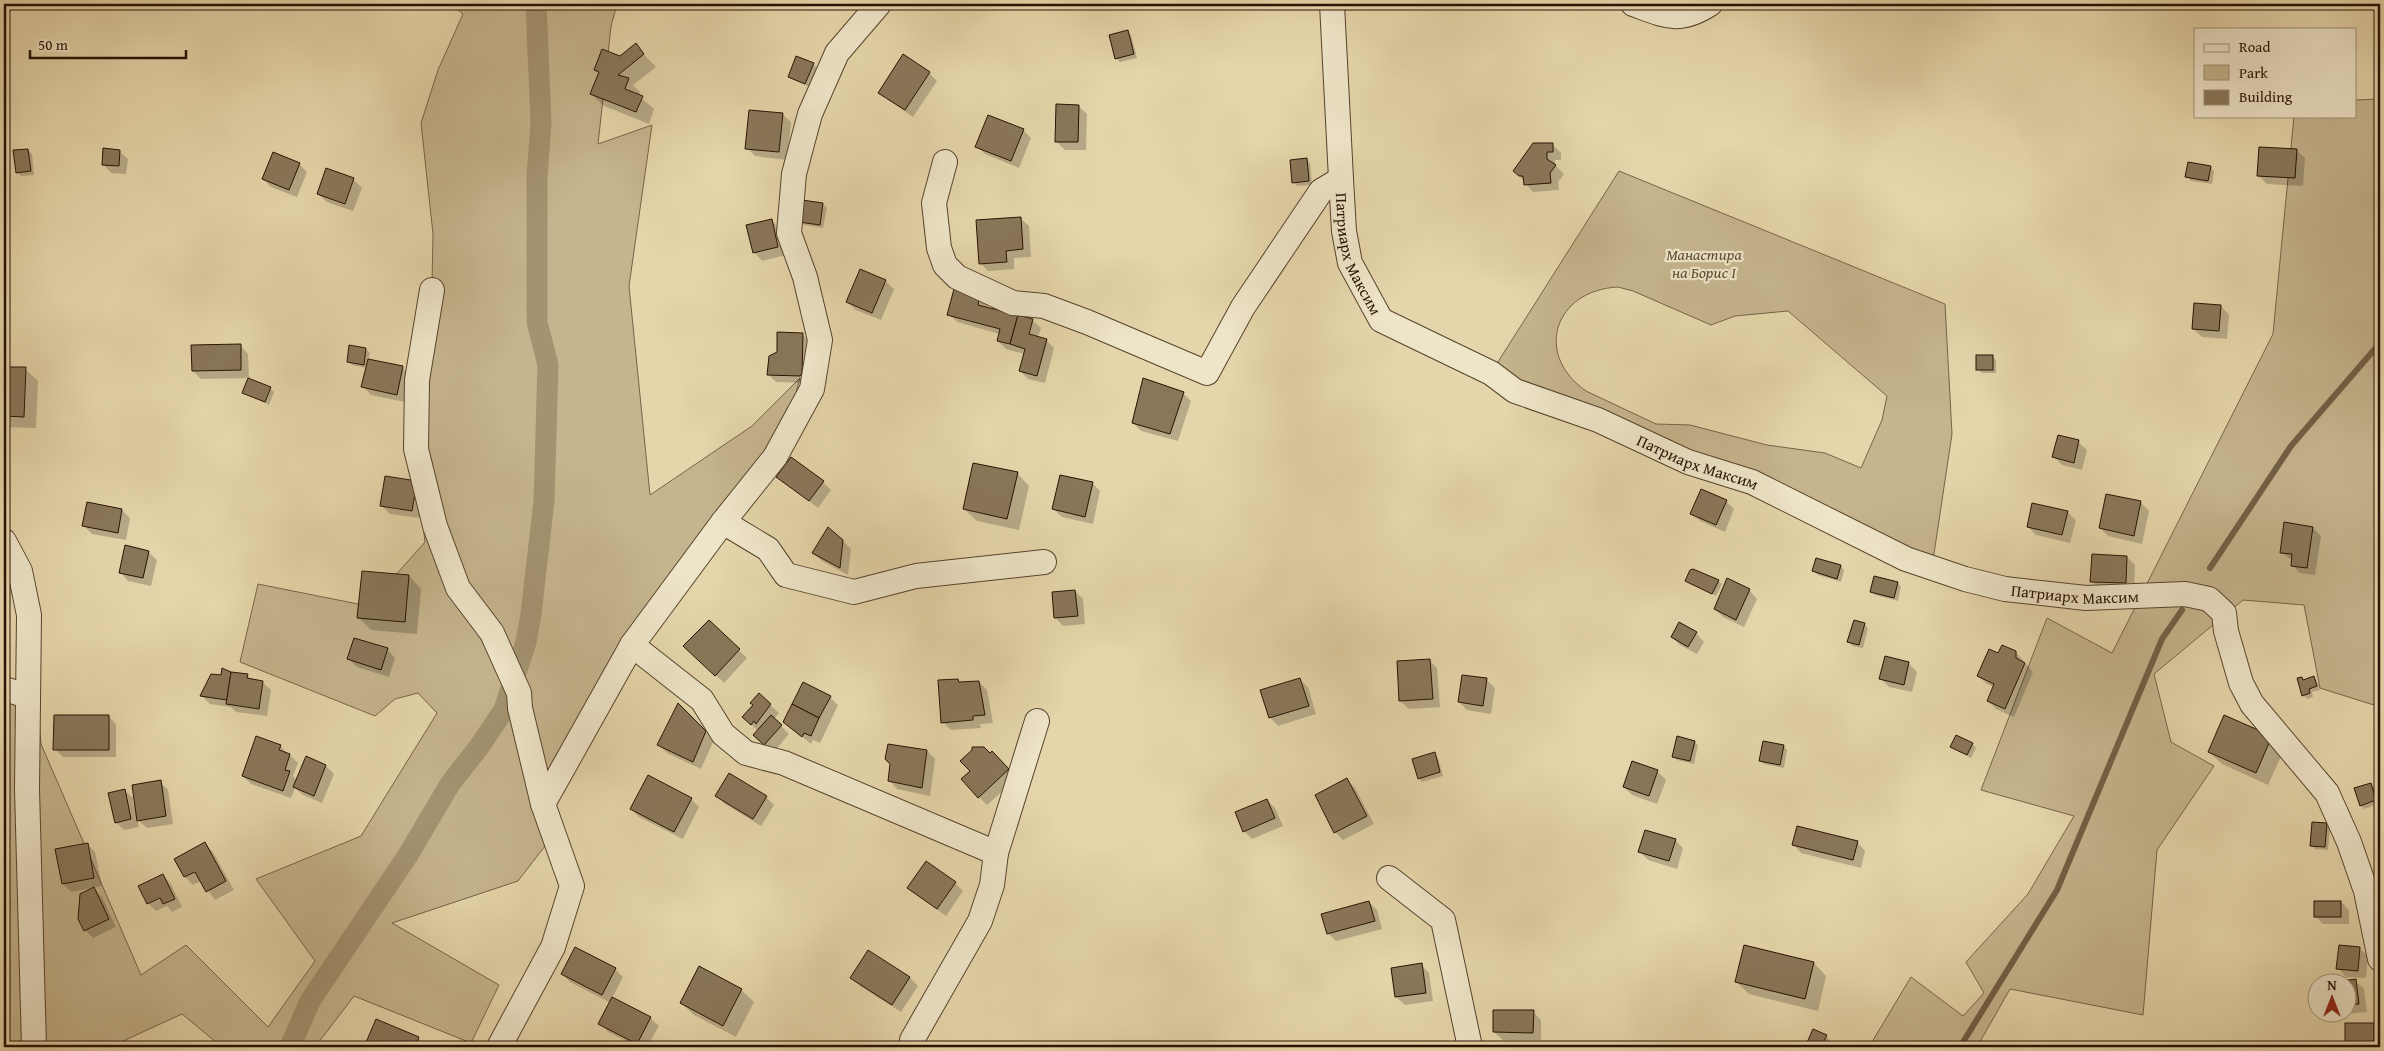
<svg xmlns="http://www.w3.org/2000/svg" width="2384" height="1051" viewBox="0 0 2384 1051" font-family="'Gentium Book Plus',serif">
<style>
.green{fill:#c5b48d;stroke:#766348;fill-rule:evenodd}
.shadow{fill:#0003}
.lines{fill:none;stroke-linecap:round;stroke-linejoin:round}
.stream{stroke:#725f45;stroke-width:6}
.canal{stroke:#a49371;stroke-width:21}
.building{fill:#897759;stroke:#261202}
.street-casing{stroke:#56432c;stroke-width:26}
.street{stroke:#eee4c8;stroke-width:24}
.labels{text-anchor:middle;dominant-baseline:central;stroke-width:4.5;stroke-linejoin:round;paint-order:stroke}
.street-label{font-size:16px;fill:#261202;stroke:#eee4c8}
.park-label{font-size:16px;font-style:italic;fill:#5e4b33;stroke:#eee4c8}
</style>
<rect width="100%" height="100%" fill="#e5d5aa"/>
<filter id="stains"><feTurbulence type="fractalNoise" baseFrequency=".004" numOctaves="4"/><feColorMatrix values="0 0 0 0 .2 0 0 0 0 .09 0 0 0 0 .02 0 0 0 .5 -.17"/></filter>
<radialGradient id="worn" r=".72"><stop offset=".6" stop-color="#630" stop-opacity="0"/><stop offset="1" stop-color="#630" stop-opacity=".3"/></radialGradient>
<g class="green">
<polygon points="451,4 617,4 611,26 598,144 652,125 629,286 650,495 752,426 800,378 785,435 539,793 545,846 518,881 392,923 499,985 471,1043 354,996 315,1047 222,1047 182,1014 110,1047 4,1047 4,789 8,767 4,748 4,700 36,688 41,744 141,975 186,945 268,1027 315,961 256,879 361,836 437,713 418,693 395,699 375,716 240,662 258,584 368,606 425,542 413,443 431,334 433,234 421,123 438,70 463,14"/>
<polygon points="2380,99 2380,707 2320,688 2304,605 2243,600 2154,674 2171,742 2214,766 2157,850 2143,1015 2010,989 1977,1047 1869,1047 1911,977 1963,1016 1984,993 1966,962 2028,894 2074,816 1981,790 2047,618 2112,653 2273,334 2294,116 2355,116 2355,100"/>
<path d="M1619 171 1945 304 1952 434 1932 567 1491 373ZM1618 287 1633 291 1711 325 1735 316 1788 311 1887 396 1882 420 1861 468 1825 453 1767 445 1690 425 1656 424 1586 391C1533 354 1555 290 1618 287Z"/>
</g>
<g class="shadow">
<polygon points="1127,32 1131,35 1137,58 1120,62 1116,58"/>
<polygon points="635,45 656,67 633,85 640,92 639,96 654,109 649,124 604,106 591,94 599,73 595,69 620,57"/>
<polygon points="813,64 817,68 809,87 790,77"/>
<polygon points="929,73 937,81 913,117 888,100 880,92"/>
<polygon points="1078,106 1087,114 1086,150 1065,150 1057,142"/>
<polygon points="782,114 791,122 787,160 755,156 747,148"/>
<polygon points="1023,130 1031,138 1019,168 985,154 976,146"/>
<polygon points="1553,145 1561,153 1561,160 1555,160 1555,165 1564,174 1558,182 1559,190 1533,192 1515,171"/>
<polygon points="28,150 32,154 34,175 21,176 17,172"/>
<polygon points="2296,150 2305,158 2303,186 2267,184 2259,176"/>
<polygon points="119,151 128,159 126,174 111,173 103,164"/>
<polygon points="1306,160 1310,163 1312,185 1297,186 1294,182"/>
<polygon points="299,164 307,172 297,197 271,187 263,179"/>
<polygon points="2210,167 2214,171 2212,184 2191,181 2187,177"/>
<polygon points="327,170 354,180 362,188 353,211 327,202 318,194"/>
<polygon points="803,201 823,204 827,208 823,228 804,225 800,221"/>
<polygon points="1020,218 1029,226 1031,257 1014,258 1014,269 988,271 980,263"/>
<polygon points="771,220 779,228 786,255 762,261 754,252"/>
<polygon points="885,281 894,289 881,320 856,310 848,302"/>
<polygon points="979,296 988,305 987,308 1032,320 1041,328 1038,337 1046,340 1054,348 1045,383 1028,379 1020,371 1025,354 1006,349 998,341 1000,334 957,322 949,314"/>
<polygon points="2195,304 2221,306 2229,315 2227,339 2202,337 2193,329"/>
<polygon points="802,334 810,342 808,383 776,382 768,374 778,352"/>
<polygon points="240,345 248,354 249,378 201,379 193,371"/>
<polygon points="351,347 366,349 370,353 368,360 402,367 410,376 405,402 371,395 363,386 367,368 352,365 348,361"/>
<polygon points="1992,356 1996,360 1996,373 1982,373 1978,369"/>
<polygon points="4,368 25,369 38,381 36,428 4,427"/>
<polygon points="270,388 274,392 269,405 244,393"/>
<polygon points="1183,393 1191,401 1178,441 1141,431 1133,423"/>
<polygon points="2078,442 2087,450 2082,470 2062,465 2054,457"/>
<polygon points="1017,473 1029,486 1019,530 977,521 964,509"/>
<polygon points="778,477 823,482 831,490 818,508"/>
<polygon points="1092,483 1100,491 1093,524 1062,517 1053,509"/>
<polygon points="424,490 420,518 390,514 382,506"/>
<polygon points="2107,495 2141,503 2149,511 2142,544 2108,536 2100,528"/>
<polygon points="1726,501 1734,509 1725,532 1700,521 1692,513"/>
<polygon points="88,504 122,510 130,518 126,540 92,534 84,526"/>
<polygon points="2067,512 2076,520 2070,543 2036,535 2028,527"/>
<polygon points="2313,528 2321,536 2315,575 2300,573 2292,565 2293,561 2281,552"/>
<polygon points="842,540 851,549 848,575 822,561 813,553"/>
<polygon points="148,552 157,560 151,586 128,581 120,572"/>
<polygon points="2127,557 2135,565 2134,591 2100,590 2092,581"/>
<polygon points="1841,566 1844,570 1841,582 1818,575 1814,571"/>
<polygon points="409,576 421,589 417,634 371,630 359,618"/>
<polygon points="1686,581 1718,581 1722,584 1716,596"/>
<polygon points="1898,583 1901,587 1898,601 1875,595 1871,591"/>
<polygon points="1749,590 1757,599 1744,627 1723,617 1715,609"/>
<polygon points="1075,591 1083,599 1085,624 1063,626 1055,617"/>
<polygon points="709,621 747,658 724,683 693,654"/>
<polygon points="1864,624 1868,628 1863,648 1852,646 1849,642"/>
<polygon points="1696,633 1704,642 1697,654 1680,645 1672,637"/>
<polygon points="387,649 395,658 389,677 357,667 349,659"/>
<polygon points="2016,652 2033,672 2014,717 1996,709 1988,701 1994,687 1987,684 1978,676"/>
<polygon points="1429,660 1437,668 1440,707 1409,709 1400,701"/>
<polygon points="1908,663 1917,672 1912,692 1889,687 1881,679"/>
<polygon points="223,669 262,682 271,690 267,716 236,712 231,707 210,704 202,696 222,676"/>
<polygon points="2301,678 2304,681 2314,678 2317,681 2320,690 2312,692 2313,697 2307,699 2303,695"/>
<polygon points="1299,679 1308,687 1316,714 1278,726 1270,717"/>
<polygon points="1486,679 1495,688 1491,714 1467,710 1459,702"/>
<polygon points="940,682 979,682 987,690 993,723 980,724 981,728 951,730 943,722"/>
<polygon points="759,695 779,713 774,719 789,734 773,753 763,743 758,731 744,717 755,705"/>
<polygon points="830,697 838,705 820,743 813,740 811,744 784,722"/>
<polygon points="678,705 714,740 701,769 667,753 659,745"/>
<polygon points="108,716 116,724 116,757 63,757 55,749"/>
<polygon points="2225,717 2284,750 2268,785 2222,764 2209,752"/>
<polygon points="1694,742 1698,745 1694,764 1677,760 1673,756"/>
<polygon points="1972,744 1976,748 1971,758 1952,747"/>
<polygon points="280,746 298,763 293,776 297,780 307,758 326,766 334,774 322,803 303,795 295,788 291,798 251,784 243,776"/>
<polygon points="1784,746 1787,750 1784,768 1764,764 1760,760"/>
<polygon points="927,751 935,759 930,796 897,789 889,780"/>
<polygon points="990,754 1000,760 1017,778 987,805 979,797"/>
<polygon points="1434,754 1438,758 1443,776 1422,782 1419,778"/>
<polygon points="1657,771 1666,780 1657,804 1632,795 1624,787"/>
<polygon points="1347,780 1355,788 1374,824 1343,840 1335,832"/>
<polygon points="160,782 168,790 173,824 147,828 137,819 139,827 124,830 116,822 124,790 133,798 134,807 137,807"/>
<polygon points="2370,784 2374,788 2379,804 2364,809 2361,805"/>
<polygon points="717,796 766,797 774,805 761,826 725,804"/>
<polygon points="691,799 699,807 683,839 639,817 631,809"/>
<polygon points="1267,800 1275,808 1283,826 1252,839 1244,831"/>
<polygon points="2326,825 2330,828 2328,850 2315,849 2311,845"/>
<polygon points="1675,840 1683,848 1677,869 1648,860 1640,852"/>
<polygon points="1857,842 1865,851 1861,868 1801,853 1793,844"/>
<polygon points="87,844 95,852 102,886 71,892 63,884"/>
<polygon points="205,844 213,852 234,890 215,900 201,881 193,885 185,877 176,859"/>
<polygon points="163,876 171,884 182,907 172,912 167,906 156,911 148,903"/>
<polygon points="955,883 963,891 946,916 908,888"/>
<polygon points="94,889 102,897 116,927 93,938 85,930"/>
<polygon points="4,893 11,900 9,931 4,931"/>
<polygon points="1369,902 1377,910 1382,929 1336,941 1328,933"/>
<polygon points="2341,902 2349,910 2349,924 2323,924 2315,916"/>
<polygon points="1745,946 1814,963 1826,976 1818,1011 1749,994 1736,982"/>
<polygon points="2359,948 2368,956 2366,978 2346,977 2338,968"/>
<polygon points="1421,965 1429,973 1433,1001 1405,1005 1396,997"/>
<polygon points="615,969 623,977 612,998 650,1018 659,1026 647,1047 638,1047 608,1032 600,1023 611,1003 570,982 562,974"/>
<polygon points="852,978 910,978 918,986 901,1012 860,986"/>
<polygon points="2355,981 2364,989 2367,1012 2346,1014 2346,984 2335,983"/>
<polygon points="741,990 754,1002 736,1037 694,1015 681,1003"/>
<polygon points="1533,1012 1541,1020 1541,1040 1503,1040 1494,1032"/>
<polygon points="377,1021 418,1038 427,1047 366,1047"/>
<polygon points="2347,1024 2374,1024 2380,1030 2380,1047 2347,1047"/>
<polygon points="1814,1031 1826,1036 1835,1047 1806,1047"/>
</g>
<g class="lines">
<g class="stream">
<polyline points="2210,568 2291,446 2380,343"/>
<polyline points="1960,1047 2057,890 2162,639 2182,610"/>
</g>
<polyline class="canal" points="290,1047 310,1001 408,855 450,784 479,747 504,710 526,642 531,614 544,501 548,365 537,322 537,177 541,123 536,4"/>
</g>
<g class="building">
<polygon points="1128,30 1134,54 1115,59 1109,35"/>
<polygon points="636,43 644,54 618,75 629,78 625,89 643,96 636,112 590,94 599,72 594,70 602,49 620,56"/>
<polygon points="903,54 930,72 905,110 878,93"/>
<polygon points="796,56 814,63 805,84 788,77"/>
<polygon points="1056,104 1079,105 1078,142 1055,142"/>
<polygon points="749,110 783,113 779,152 745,149"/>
<polygon points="988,115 1024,129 1011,161 975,147"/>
<polygon points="1533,143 1553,143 1553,152 1547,152 1547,159 1556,165 1550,173 1551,183 1524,185 1523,176 1519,176 1513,171"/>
<polygon points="2259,147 2297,149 2295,178 2257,176"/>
<polygon points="103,148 120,150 119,166 102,165"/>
<polygon points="28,149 31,171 16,173 13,150"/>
<polygon points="273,152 300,163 289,190 262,179"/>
<polygon points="1307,158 1309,181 1292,183 1290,160"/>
<polygon points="2188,162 2211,166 2208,181 2185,177"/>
<polygon points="326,168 354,178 345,204 317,194"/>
<polygon points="802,200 823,203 820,225 799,222"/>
<polygon points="1021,217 1023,249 1006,251 1007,262 979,264 976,220"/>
<polygon points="772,219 778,247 753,253 746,225"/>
<polygon points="860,269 886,280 872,313 846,302"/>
<polygon points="954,289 980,295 978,305 1018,315 1010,344 997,341 1000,329 947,315"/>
<polygon points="2194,303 2221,305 2219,331 2192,329"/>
<polygon points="1018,315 1033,319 1029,334 1047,339 1037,376 1019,371 1025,349 1010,344"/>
<polygon points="777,332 803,333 802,373 800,376 767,375 769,356 777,352"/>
<polygon points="241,344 241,370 192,371 191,345"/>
<polygon points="349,345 366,348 364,365 347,362"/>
<rect x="1976" y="355" width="17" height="15"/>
<polygon points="368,359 403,366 397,395 361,387"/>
<polygon points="4,367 26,367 24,417 4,416"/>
<polygon points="248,378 271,387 265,402 242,393"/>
<polygon points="1143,378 1184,392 1170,434 1132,423"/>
<polygon points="2058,435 2079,440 2074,463 2052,457"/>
<polygon points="791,457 824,481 809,501 776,477"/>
<polygon points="973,463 1018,472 1007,519 963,509"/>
<polygon points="1060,475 1093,482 1085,517 1052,509"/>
<polygon points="385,476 417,481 412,511 380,506"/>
<polygon points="1701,489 1727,500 1716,525 1690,514"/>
<polygon points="2106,494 2141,501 2134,536 2099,528"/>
<polygon points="87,502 122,509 118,533 82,526"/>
<polygon points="2032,503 2068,511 2062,535 2027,527"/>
<polygon points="2284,522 2313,527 2307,568 2291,566 2292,554 2280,553"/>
<polygon points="828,527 843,540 840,568 812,553"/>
<polygon points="2380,539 2380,560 2378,560 2375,540"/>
<polygon points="125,545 149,551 143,578 119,573"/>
<polygon points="2092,554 2127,556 2126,583 2090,582"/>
<polygon points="1816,558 1841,565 1837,579 1812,571"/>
<polygon points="1693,569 1719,580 1712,594 1685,581 1690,570"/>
<polygon points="362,571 409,575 405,622 357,618"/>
<polygon points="1874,576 1898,582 1894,598 1870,592"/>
<polygon points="1727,578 1750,589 1736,620 1714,609"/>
<polygon points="1075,590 1078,616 1054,618 1052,592"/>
<polygon points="709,620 740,649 715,676 683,646"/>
<polygon points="1854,620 1865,623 1859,645 1847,642"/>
<polygon points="1679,622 1697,632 1688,647 1671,637"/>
<polygon points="354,638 388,648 381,670 347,659"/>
<polygon points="2002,645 2016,651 2016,658 2025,663 2005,709 1987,701 1994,684 1977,676 1989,649 1998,653"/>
<polygon points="1885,656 1909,662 1904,685 1879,679"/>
<polygon points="1430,659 1433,699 1399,701 1397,661"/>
<polygon points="222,668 231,672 227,700 200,696 211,674 221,675"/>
<polygon points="231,672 248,674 247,678 263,681 259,709 226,704"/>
<polygon points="1462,675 1487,678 1483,706 1458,702"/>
<polygon points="2314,676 2317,686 2309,689 2310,693 2302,696 2297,678 2302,677 2303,680"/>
<polygon points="1300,678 1309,706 1269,718 1260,690"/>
<polygon points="958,679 959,682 979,681 985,715 973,716 973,720 941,723 938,680"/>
<polygon points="803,682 831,696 819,718 792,704"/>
<polygon points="759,693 771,704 756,724 754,721 751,725 742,717 753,705 750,703"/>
<polygon points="678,703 706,731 693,762 657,745"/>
<polygon points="792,704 819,718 811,736 804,733 802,737 783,722"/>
<polygon points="54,715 109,715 109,750 53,750"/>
<polygon points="771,715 782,725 764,745 753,735"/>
<polygon points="2224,715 2272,736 2256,773 2208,752"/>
<polygon points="1956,735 1973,743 1967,755 1950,747"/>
<polygon points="256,736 281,745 279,750 290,754 285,770 290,771 283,791 242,776"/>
<polygon points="1677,736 1695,741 1690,761 1672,757"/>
<polygon points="1763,741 1784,745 1780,765 1759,761"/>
<polygon points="888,744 927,750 922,788 888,781 890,764 885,759"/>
<polygon points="972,747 984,747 990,753 992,751 1009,769 978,798 961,779 970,771 960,761 972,750"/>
<polygon points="1435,752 1440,772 1418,779 1412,759"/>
<polygon points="306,756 326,765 314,796 293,787"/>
<polygon points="1632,761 1658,770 1649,796 1623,787"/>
<polygon points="729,773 767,796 753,819 715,796"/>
<polygon points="648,775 692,798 674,832 630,809"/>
<polygon points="1347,778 1367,816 1334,833 1315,795"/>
<polygon points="161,780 166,816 137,821 132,785"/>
<polygon points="2371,783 2376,800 2360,806 2354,788"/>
<polygon points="125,789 131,819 115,823 108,793"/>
<polygon points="1267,799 1275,818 1243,832 1235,812"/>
<polygon points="2312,822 2327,823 2325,847 2310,846"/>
<polygon points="1797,826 1858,841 1853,860 1792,845"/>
<polygon points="1645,830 1676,839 1669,861 1638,852"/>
<polygon points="205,842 226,881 206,892 195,872 184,877 174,859"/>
<polygon points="88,843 94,878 62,884 55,849"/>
<polygon points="926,861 956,882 937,909 907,888"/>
<polygon points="163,874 175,899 163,904 160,898 147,904 138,886"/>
<polygon points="94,887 109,919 84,931 78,919 80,894"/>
<polygon points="1369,901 1375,921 1327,934 1321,914"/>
<rect x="2314" y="901" width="27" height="16"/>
<polygon points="1744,945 1814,962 1805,999 1735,982"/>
<polygon points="2339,945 2360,947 2358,971 2336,969"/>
<polygon points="575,947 616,968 602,995 561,974"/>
<polygon points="868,950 910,977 892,1005 850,978"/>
<polygon points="1422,963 1426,993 1395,997 1391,968"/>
<polygon points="699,966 742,989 723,1026 680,1003"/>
<polygon points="2356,979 2359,1004 2346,1005 2346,984 2333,982"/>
<polygon points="612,997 651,1017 637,1044 598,1024"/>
<polygon points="1493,1010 1534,1010 1533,1033 1493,1032"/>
<polygon points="376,1019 419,1037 415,1047 364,1047"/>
<rect x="2345" y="1023" width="29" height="24"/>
<polygon points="1813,1029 1827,1035 1824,1041 1838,1047 1805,1047"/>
</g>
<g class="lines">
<defs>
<g id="street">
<path d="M1633 4C1666 16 1679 24 1710 4"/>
<polyline points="945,162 934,203 939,248 945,265 957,277 1013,303 1044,306 1087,322 1207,373 1243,307 1321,191 1341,179 1332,4"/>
<path id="s1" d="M1341 179 1344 231 1350 263 1381 320 1491 373 1515 391 1598 420 1688 462 1752 482 1906 559 1965 579 2005 589 2086 598 2185 594 2209 599 2224 613 2226 631 2241 683 2252 704 2327 793 2349 842 2366 891 2380 959"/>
<polyline points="432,290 417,380 416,449 435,526 458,588 492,633 519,693 520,708 543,804 572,886 553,947 499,1047"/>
<polyline points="723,522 768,549 786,575 854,592 916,576 1044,562"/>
<polyline points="4,541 20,571 29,615 27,789 34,1047"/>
<polyline points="632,645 702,700 723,734 746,753 784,763 996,853"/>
<polyline points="4,689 28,696"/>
<polyline points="543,804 632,645 723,522 775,457 812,389 820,340 805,277 789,233 794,174 810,114 837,53 879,4"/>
<polyline points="1389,878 1443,920 1470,1047"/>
<polyline points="911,1047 912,1040 980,921 992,885 996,853 1037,721"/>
</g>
</defs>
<use href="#street" class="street-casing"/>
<use href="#street" class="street"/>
</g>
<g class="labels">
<g class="street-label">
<text stroke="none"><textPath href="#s1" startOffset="78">Патриарх Максим</textPath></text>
<text stroke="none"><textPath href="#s1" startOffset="498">Патриарх Максим</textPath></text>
<text stroke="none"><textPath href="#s1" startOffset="902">Патриарх Максим</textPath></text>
</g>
<g class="park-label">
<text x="1704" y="254">Манастира<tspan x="1704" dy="18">на Борис І</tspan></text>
</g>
</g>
<rect width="2384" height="1051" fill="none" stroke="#e5d5aa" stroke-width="20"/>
<rect x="5" y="5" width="2374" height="1041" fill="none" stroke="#261202" stroke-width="2.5"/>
<rect x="10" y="10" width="2364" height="1031" fill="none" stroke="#261202"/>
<rect x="2194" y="28" width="162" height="90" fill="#eee4c8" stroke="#9e9079"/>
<rect x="2204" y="44" width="25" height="8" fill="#eee4c8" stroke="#9e9079"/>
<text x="2239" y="52" font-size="15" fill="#261202">Road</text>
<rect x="2204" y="65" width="25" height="15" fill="#c5b48d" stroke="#9e9079"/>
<text x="2239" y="78" font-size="15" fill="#261202">Park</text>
<rect x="2204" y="90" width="25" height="15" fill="#897759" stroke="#9e9079"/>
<text x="2239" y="102" font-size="15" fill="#261202">Building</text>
<g transform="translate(2332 998)"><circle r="24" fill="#eee4c8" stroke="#9e9079"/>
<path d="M0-4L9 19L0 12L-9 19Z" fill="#8f2418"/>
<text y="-8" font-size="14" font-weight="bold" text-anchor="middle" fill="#261202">N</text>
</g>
<path d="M30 50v8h156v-8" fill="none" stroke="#261202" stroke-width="2.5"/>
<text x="38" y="50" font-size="15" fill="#261202" stroke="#eee4c8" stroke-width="4" paint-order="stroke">50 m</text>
<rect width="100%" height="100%" filter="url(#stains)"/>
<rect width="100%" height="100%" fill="url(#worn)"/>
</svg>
